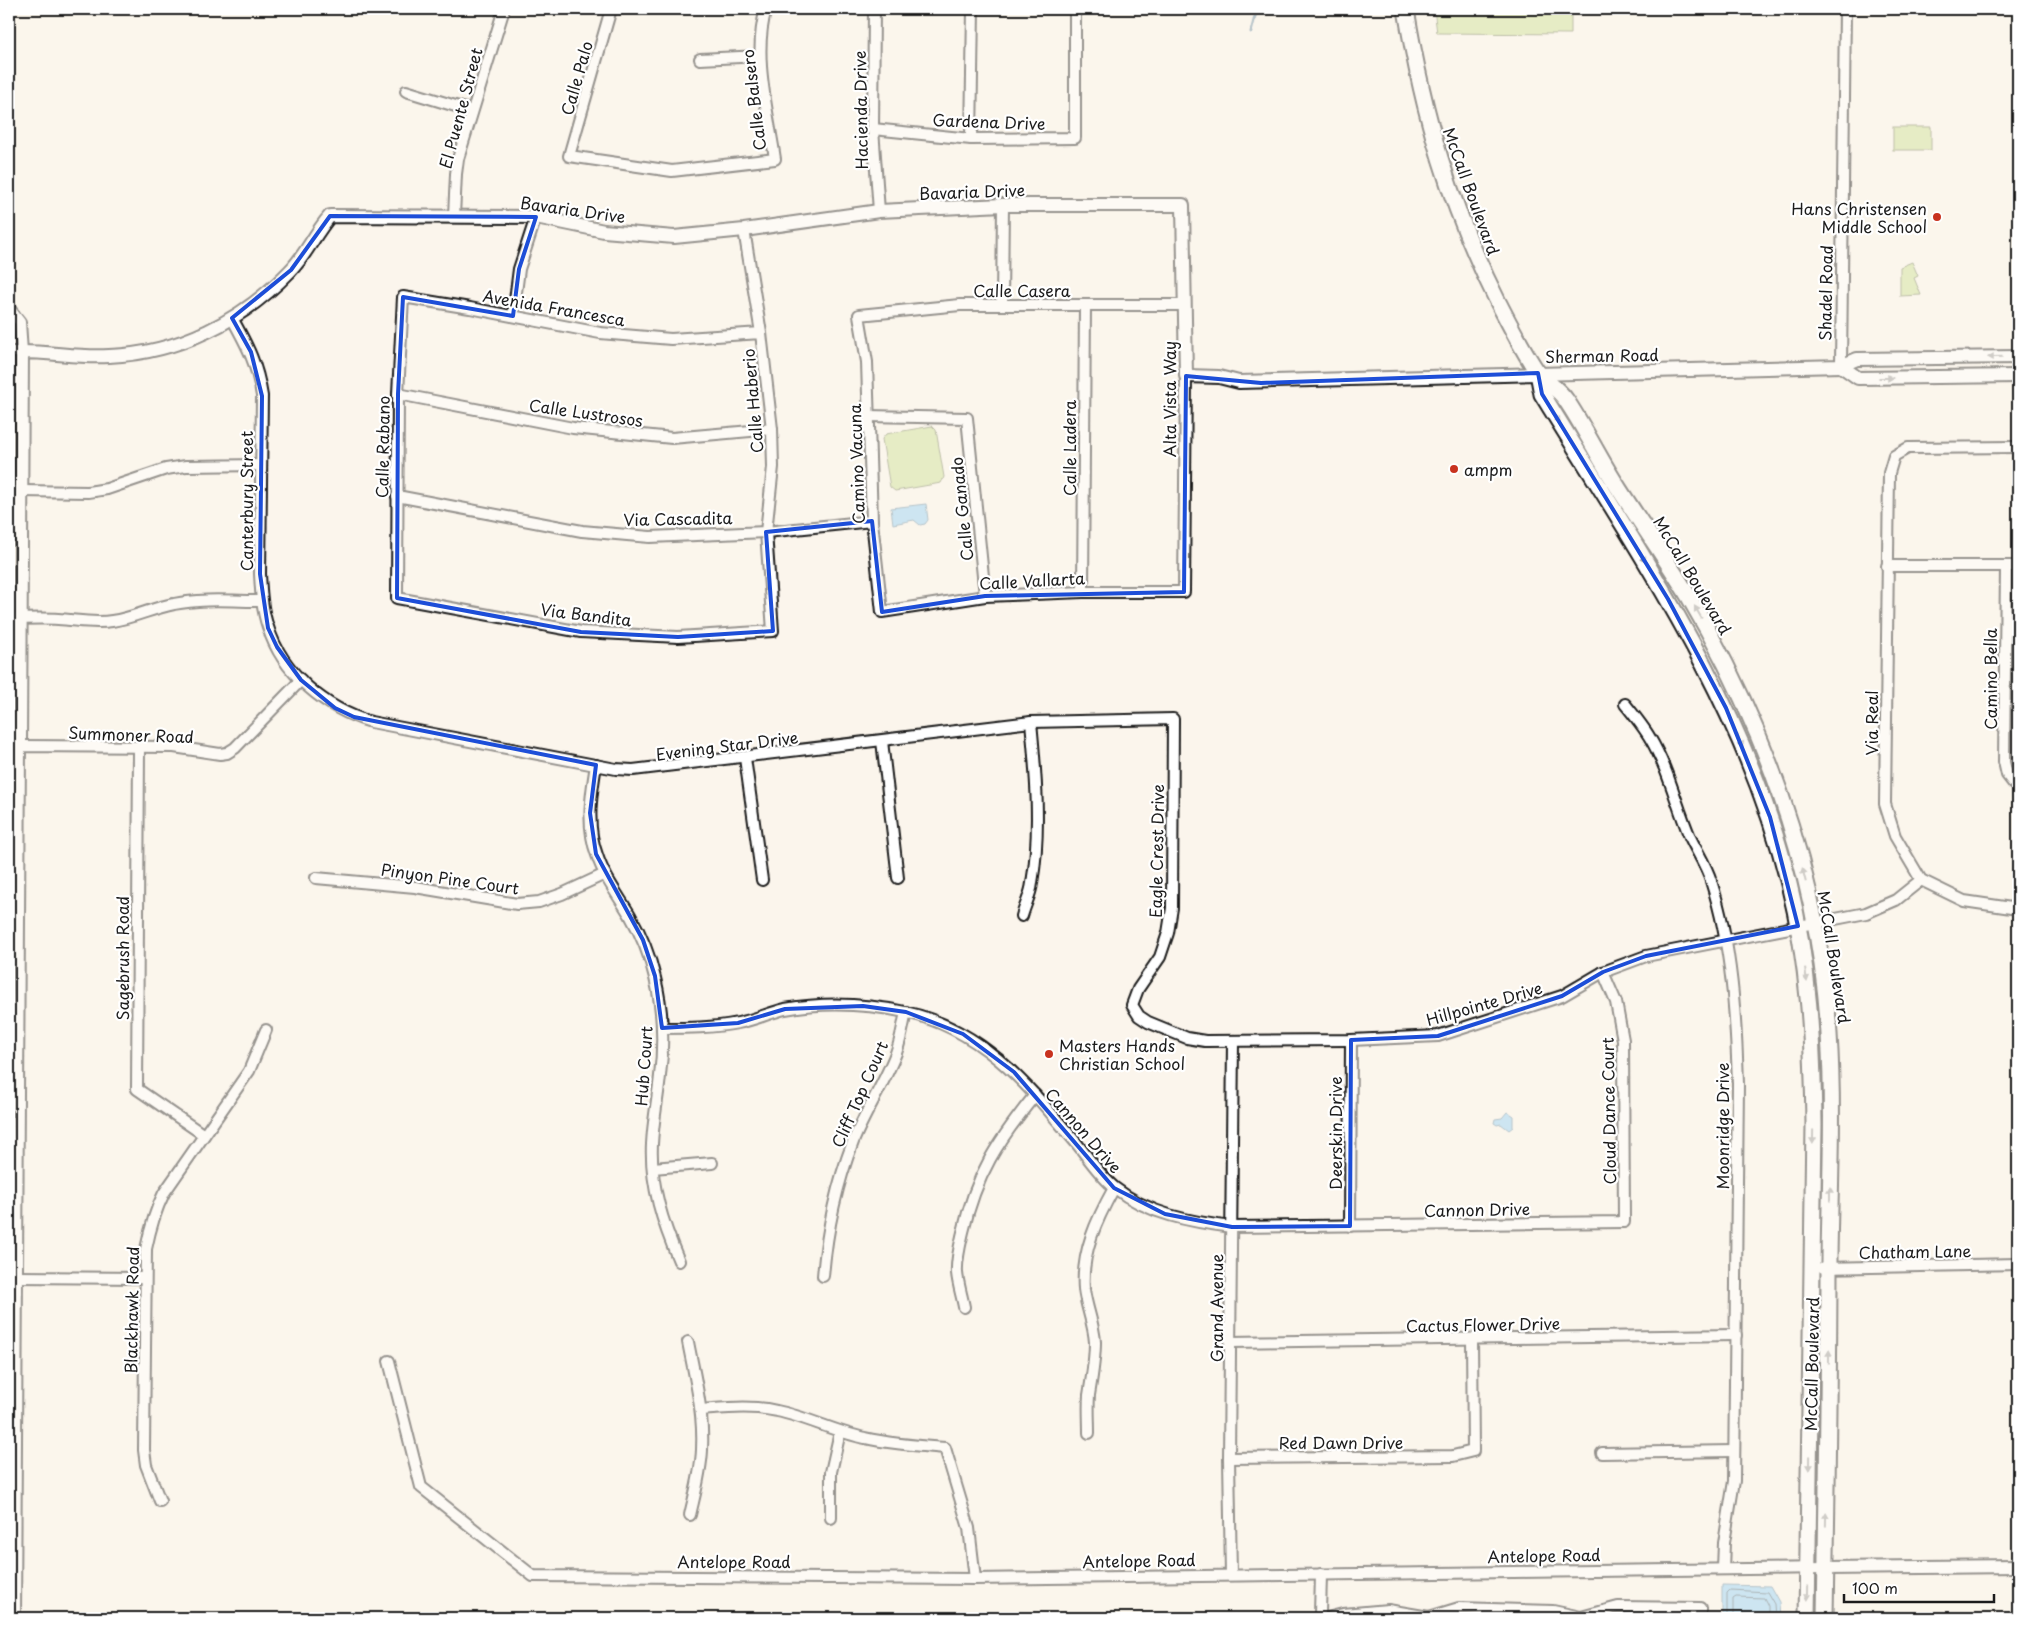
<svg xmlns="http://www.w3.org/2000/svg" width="2027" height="1627" viewBox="0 0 2027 1627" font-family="'Playpen Sans',sans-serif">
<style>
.green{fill:#cce095;stroke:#747e58}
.water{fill:#95d1f6;stroke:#65899f}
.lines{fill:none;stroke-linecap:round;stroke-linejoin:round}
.shore{stroke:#4c6473;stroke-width:1}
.stream{stroke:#65899f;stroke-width:3}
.minor-casing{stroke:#1c1c1c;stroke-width:14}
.tertiary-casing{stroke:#1c1c1c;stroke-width:16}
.secondary-casing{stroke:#1c1c1c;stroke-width:19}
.minor{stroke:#fff;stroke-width:10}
.tertiary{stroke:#fff;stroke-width:12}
.secondary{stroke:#fff;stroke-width:15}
.oneway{fill:#999}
.marked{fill:none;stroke:#1d4ed8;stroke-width:4;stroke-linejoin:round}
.poi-dot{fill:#c8321e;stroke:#fff;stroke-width:2}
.labels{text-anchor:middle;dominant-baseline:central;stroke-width:4.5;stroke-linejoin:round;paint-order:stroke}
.street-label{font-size:16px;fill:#1c1c1c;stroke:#fff}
.poi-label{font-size:16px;fill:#1c1c1c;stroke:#fff;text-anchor:start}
</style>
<rect width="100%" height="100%" fill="#fbf5ec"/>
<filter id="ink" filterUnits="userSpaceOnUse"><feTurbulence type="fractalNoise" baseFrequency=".02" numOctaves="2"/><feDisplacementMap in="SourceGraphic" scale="10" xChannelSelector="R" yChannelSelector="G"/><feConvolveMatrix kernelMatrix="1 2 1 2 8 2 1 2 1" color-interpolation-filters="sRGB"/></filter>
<g filter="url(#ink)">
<g class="green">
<polygon points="1434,9 1571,9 1571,34 1437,33"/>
<rect x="1893" y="127" width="38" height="23"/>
<polygon points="1912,262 1918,276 1914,278 1921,295 1900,296 1900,267"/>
<polygon points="932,426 936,430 944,477 941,483 895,491 890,487 882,439 886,434"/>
</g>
<g class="water">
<polygon points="926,504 928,520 925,524 920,525 914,520 893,524 891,508"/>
<polygon points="1507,1112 1513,1116 1513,1127 1509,1130 1501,1124 1497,1125 1494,1123 1495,1119 1502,1118"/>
<polygon points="1722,1585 1770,1586 1779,1602 1780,1618 1722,1618"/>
</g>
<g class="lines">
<g class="shore">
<polyline points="1727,1618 1727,1593 1730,1590 1767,1592 1774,1604 1775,1618"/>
<polyline points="1733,1618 1733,1599 1736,1597 1764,1598 1768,1606 1768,1618"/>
</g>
<polyline class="stream" points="1251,32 1257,9"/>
<defs>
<g id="minor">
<path d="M611 9 569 156 672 171 775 159C768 111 752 55 766 9"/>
<polyline points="874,9 873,129 879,211"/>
<polyline points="700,59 760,56"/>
<polyline points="406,91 472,111"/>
<polyline points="873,129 971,139 1075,138 1075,9"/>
<polyline points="971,139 973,9"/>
<polyline points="454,216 456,174 458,159 504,9"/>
<polyline points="744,230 761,333 772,429 773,467 766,532 773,631 678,637 581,632 397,598 398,394 403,297 470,308 600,333 671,339 761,333"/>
<polyline points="1002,305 1003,205"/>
<polyline points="1185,305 960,305 859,315 867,362 872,521 882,612 985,596 1083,592 1184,592 1186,376"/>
<polyline points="9,308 20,322 22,352 9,352"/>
<polyline points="513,316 519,269 536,217"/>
<path d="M232 318C248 347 257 364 262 396L260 574C261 592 262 610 268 627 282 673 326 709 371 722L616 769 633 770 1031 722 1173 719 1172 908 1168 933 1160 957 1138 989 1132 1005 1139 1016 1148 1022 1187 1038 1205 1041 1351 1040 1438 1036 1562 996 1603 972 1646 956 1866 913 1896 900 1921 880"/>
<polyline points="1841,366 1845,9"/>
<polyline points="398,394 573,428 672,438 772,429"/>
<polyline points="867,416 967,418 985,596"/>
<polyline points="2018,447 1908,448 1894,456 1889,473 1885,804 1895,836 1921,880 1964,901 2018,909"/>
<polyline points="21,491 88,492 107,489 166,469 186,466 261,465"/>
<polyline points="397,496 582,531 650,537 766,532 872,521"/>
<polyline points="1887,566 2018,566"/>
<polyline points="2006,566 2004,762 2007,775 2014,784 2018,785"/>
<polyline points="1083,592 1085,305"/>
<path d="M9 619C25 619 42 618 58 619 77 620 93 624 112 621 134 618 152 608 174 604 203 598 233 601 262 601"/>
<path d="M1625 704C1634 715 1643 726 1650 738 1668 768 1676 804 1690 837 1697 852 1706 865 1711 881 1732 946 1736 1017 1738 1084L1734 1481 1724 1543 1723 1569"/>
<polyline points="882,741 898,878"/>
<polyline points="139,747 137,1089 204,1135"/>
<polyline points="745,758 762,880"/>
<path d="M596 765C591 795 586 826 597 855 604 877 618 895 630 915 641 934 650 956 655 978 663 1010 664 1043 660 1076 658 1098 653 1121 652 1144 650 1185 663 1224 679 1261"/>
<polyline points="316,878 415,887 517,904 539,902 562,894 605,874"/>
<path d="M1022 916C1025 905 1031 894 1032 883 1041 832 1036 774 1031 722"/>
<path d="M662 1028C687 1028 713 1028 738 1023 754 1020 769 1013 785 1009 824 1002 867 1004 905 1012 984 1029 1029 1087 1078 1145 1089 1159 1101 1177 1115 1188 1148 1214 1191 1222 1232 1227L1624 1222 1623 1040 1616 1002 1603 972"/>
<polyline points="653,1168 712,1163"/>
<polyline points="1350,1226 1351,1040"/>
<polyline points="1823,1268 2018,1264"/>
<path d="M823 1276C827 1230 836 1186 853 1142 865 1112 884 1084 896 1053 901 1040 903 1025 906 1012"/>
<polyline points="16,1277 145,1278"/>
<path d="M964 1307C962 1296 958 1284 957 1273 956 1260 960 1245 963 1232 976 1174 998 1141 1035 1095"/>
<path d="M688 1342C695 1378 704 1413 702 1450 701 1472 695 1493 690 1515"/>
<polyline points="1231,1342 1736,1335"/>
<polyline points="389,1361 421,1487 533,1576 975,1579 1826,1568"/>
<path d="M701 1410C727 1408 752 1405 777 1411 807 1417 835 1432 865 1438 891 1444 918 1446 945 1448L969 1528 975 1579"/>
<path d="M1089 1433C1089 1421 1088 1407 1089 1395 1092 1377 1095 1360 1095 1342 1094 1324 1086 1307 1084 1289 1081 1252 1097 1219 1114 1188"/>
<polyline points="1602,1453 1734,1451"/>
<polyline points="1229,1458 1453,1456 1473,1451 1472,1339"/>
<path d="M160 1501 146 1465 144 1450 146 1249C150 1229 155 1211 164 1193L249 1071 266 1030"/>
<polyline points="831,1518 831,1472 840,1432"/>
<polyline points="1231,1575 1229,1458 1233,1041"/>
<polyline points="1320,1614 1321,1574"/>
<polyline points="15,1618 20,746 174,747 220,754 227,753 235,748 301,680"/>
<polyline points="1327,1618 1343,1614 1388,1610 1429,1617 1459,1608 1553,1611 1581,1617 1618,1607 1700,1608 1700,1618"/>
</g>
<g id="tertiary">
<polyline points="1841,366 1858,378 2018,376"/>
<path d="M9 746H20L22 352C52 352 80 358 109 356 179 353 242 321 290 271 306 255 315 233 330 216L536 217 604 231 674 237 744 230 879 211 1003 205H1183L1186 376 1219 377 1239 382 1841 366 1857 359 2018 357"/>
<polyline points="1826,1568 2018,1566"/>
</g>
<g id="secondary">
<path d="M1406 9C1423 114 1450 207 1498 302 1510 325 1522 349 1536 370 1544 381 1558 388 1566 400 1585 428 1600 460 1619 489 1642 525 1667 560 1689 597 1715 641 1738 687 1758 735 1797 829 1823 932 1829 1034 1834 1108 1830 1183 1829 1258 1829 1378 1827 1498 1825 1618"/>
<path d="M1538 373 1542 394C1638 551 1744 701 1789 884 1809 963 1813 1044 1814 1125L1807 1618"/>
</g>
</defs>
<use href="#minor" class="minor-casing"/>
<use href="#tertiary" class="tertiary-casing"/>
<use href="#secondary" class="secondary-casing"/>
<use href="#minor" class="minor"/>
<use href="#tertiary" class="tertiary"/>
<use href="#secondary" class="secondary"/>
</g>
<defs><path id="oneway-solid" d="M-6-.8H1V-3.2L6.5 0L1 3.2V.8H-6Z" transform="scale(1.25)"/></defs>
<g class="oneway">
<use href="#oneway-solid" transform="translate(1995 357) rotate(179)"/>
<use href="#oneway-solid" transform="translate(1886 378)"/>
<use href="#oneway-solid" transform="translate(1556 417) rotate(59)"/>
<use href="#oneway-solid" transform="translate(1642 556) rotate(58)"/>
<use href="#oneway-solid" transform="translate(1698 612) rotate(-120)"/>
<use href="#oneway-solid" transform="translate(1740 741) rotate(68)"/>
<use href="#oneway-solid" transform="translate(1804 875) rotate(-104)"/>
<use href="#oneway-solid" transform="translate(1806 975) rotate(82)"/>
<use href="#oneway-solid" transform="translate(1813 1137) rotate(91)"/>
<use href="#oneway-solid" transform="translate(1830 1194) rotate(-90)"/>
<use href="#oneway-solid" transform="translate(1829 1357) rotate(-89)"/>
<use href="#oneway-solid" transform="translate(1809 1463) rotate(91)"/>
<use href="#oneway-solid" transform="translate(1826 1519) rotate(-89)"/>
<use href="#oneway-solid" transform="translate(1807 1593) rotate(91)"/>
</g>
</g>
<path d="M0 0H2027V1627H0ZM330 216 536 217 519 269 513 316 403 297 398 394 397 598 581 632 678 637 773 631 766 532 872 521 882 612 985 596 1184 592 1186 376 1261 383 1538 373 1542 394 1668 599 1726 708 1770 817 1798 926 1646 956 1603 972 1562 996 1438 1036 1351 1040 1350 1226 1232 1227 1165 1214 1114 1188 1014 1072 963 1034 906 1012 863 1006 785 1009 738 1023 662 1028 655 976 643 940 596 854 590 813 596 765 354 717 335 708 301 680 277 647 268 628 260 574 262 396 251 352 232 318 291 270Z" fill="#fbf5ec" fill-opacity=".55" fill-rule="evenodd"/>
<path class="marked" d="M330 216 536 217 519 269 513 316 403 297 398 394 397 598 581 632 678 637 773 631 766 532 872 521 882 612 985 596 1184 592 1186 376 1261 383 1538 373 1542 394 1668 599 1726 708 1770 817 1798 926 1646 956 1603 972 1562 996 1438 1036 1351 1040 1350 1226 1232 1227 1165 1214 1114 1188 1014 1072 963 1034 906 1012 863 1006 785 1009 738 1023 662 1028 655 976 643 940 596 854 590 813 596 765 354 717 335 708 301 680 277 647 268 628 260 574 262 396 251 352 232 318 291 270Z"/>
<g class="poi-dot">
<circle cx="1937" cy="217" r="5"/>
<circle cx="1454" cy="469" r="5"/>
<circle cx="1049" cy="1054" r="5"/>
</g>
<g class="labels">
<g class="street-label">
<text transform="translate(576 78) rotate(-74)">Calle Palo</text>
<text transform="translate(753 100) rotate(-97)">Calle Balsero</text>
<text transform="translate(460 108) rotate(-75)">El Puente Street</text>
<text transform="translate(860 110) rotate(-91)">Hacienda Drive</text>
<text transform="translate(989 121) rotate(2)">Gardena Drive</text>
<text transform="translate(972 191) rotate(-2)">Bavaria Drive</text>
<text transform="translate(1472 191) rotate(70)">McCall Boulevard</text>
<text transform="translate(573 209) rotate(8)">Bavaria Drive</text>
<text x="1022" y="290">Calle Casera</text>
<text transform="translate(1825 293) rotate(-89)">Shadel Road</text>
<text transform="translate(554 307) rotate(10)">Avenida Francesca</text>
<text transform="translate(1602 355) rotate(-1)">Sherman Road</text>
<text transform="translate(1169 399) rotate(-90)">Alta Vista Way</text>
<text transform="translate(752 401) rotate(-95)">Calle Haberio</text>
<text transform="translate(586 412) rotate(8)">Calle Lustrosos</text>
<text transform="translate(382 447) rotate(-89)">Calle Rabano</text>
<text transform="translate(1069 448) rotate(-90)">Calle Ladera</text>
<text transform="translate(856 464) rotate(-92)">Camino Vacuna</text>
<text transform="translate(246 501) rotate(-90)">Canterbury Street</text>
<text transform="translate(961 509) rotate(-96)">Calle Ganado</text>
<text transform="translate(678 518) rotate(-1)">Via Cascadita</text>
<text transform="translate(1693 575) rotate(59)">McCall Boulevard</text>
<text transform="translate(1032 580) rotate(-3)">Calle Vallarta</text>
<text transform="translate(586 614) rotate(7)">Via Bandita</text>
<text transform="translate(1990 679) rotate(-90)">Camino Bella</text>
<text transform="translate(1871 723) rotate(-90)">Via Real</text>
<text transform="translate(131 734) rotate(2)">Summoner Road</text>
<text transform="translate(727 745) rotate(-7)">Evening Star Drive</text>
<text transform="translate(1156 851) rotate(-89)">Eagle Crest Drive</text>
<text transform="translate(450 878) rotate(8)">Pinyon Pine Court</text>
<text transform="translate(1835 957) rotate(81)">McCall Boulevard</text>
<text transform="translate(122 958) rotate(-90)">Sagebrush Road</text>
<text transform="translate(1484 1003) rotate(-16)">Hillpointe Drive</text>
<text transform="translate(643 1066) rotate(-86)">Hub Court</text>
<text transform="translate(859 1094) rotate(-66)">Cliff Top Court</text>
<text transform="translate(1608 1111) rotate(-91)">Cloud Dance Court</text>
<text transform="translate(1722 1126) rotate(-90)">Moonridge Drive</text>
<text transform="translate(1084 1130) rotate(49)">Cannon Drive</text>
<text transform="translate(1335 1133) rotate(-90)">Deerskin Drive</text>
<text transform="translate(1477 1209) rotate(-1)">Cannon Drive</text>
<text transform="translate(1915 1251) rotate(-1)">Chatham Lane</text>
<text transform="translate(1216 1308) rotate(-90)">Grand Avenue</text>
<text transform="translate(131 1310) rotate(-89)">Blackhawk Road</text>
<text transform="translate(1483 1324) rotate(-1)">Cactus Flower Drive</text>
<text transform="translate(1811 1364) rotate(-89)">McCall Boulevard</text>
<text x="1341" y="1442">Red Dawn Drive</text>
<text transform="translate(1544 1555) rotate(-1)">Antelope Road</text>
<text transform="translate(1139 1560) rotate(-1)">Antelope Road</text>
<text x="734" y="1561">Antelope Road</text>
</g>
<g class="poi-label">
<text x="1927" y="208" text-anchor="end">Hans Christensen<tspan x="1927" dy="18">Middle School</tspan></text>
<text x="1464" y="469">ampm</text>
<text x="1059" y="1045">Masters Hands<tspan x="1059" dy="18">Christian School</tspan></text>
</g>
</g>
<rect width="2027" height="1627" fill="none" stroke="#fff" stroke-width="30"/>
<rect x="15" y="15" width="1997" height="1597" fill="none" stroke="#1c1c1c" stroke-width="2" filter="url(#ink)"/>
<path d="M1844 1594v8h150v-8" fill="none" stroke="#1c1c1c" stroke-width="2.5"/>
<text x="1852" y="1594" font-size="15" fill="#1c1c1c" stroke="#ffffff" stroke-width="4" paint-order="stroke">100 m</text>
</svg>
